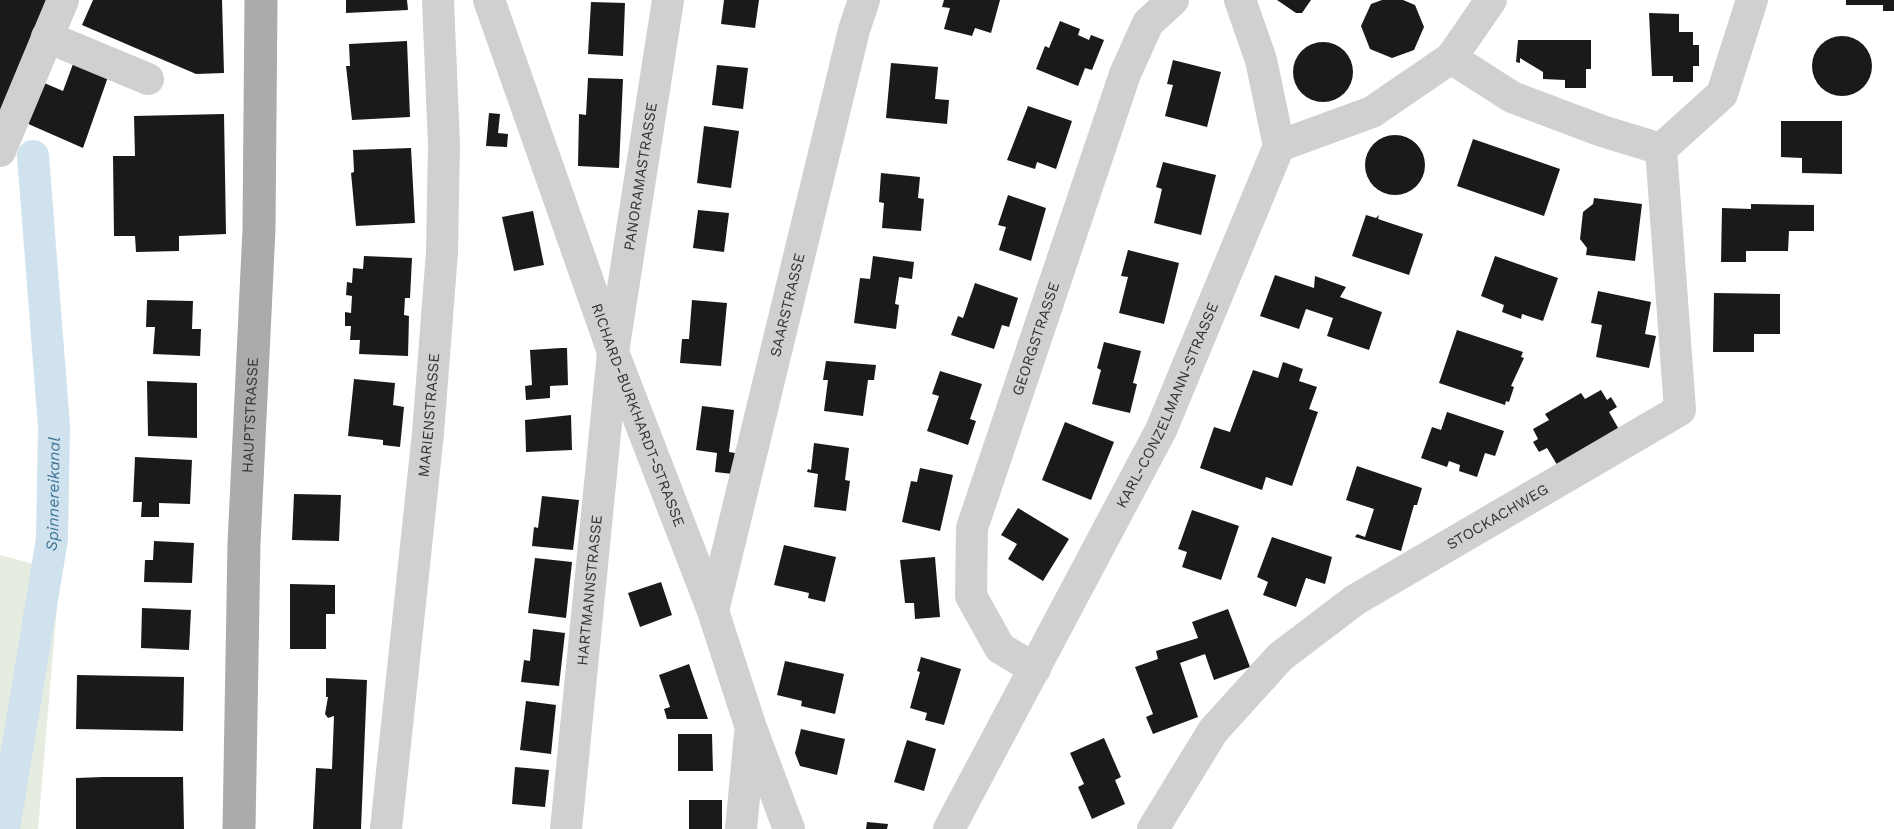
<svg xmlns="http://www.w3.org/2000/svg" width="1894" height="829" viewBox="0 0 1894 829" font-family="'Work Sans',sans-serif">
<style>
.green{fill:#e6ecdf}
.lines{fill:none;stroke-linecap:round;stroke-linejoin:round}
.canal{stroke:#cfe2ee;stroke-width:32}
.building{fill:#1a1a1a}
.minor{stroke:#d0d0d0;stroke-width:32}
.major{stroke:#ababab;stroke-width:33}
.labels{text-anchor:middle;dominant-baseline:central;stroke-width:6;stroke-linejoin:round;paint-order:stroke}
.street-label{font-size:15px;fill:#333;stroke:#fff}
.water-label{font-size:16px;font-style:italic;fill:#3f7597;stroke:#fff}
</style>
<rect width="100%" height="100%" fill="#fff"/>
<polygon class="green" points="0,555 60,571 38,829 0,829"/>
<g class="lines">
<path class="canal" id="s1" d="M4 829 52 539 54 426 33 156"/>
</g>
<g class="building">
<polygon points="0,0 54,0 0,124"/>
<polygon points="93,0 222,0 224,73 196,74 82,25"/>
<polygon points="346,0 407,0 408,10 346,13"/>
<polygon points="724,0 759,0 755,28 721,24"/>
<polygon points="944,0 1000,0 991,33 975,28 972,36 944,29 950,8 942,7"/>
<polygon points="1277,0 1311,0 1302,13 1296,13"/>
<polygon points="1382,0 1403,0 1415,5 1424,27 1414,50 1392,58 1370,49 1361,26 1371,4"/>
<polygon points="1846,0 1894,0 1894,11 1883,11 1883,5 1846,5"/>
<polygon points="591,2 625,3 623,56 588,54"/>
<polygon points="1649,13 1679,14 1679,32 1693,32 1693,45 1699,45 1699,66 1693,66 1693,82 1673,82 1673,76 1652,76"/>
<polygon points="1060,21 1080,29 1078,35 1089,40 1091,35 1104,40 1092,70 1085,68 1078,86 1036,69 1045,46 1049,48"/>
<circle cx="1842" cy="66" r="30"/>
<polygon points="1518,40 1591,40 1591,69 1586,69 1586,88 1565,88 1565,80 1543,79 1543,72 1520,58 1520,63 1516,62"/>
<polygon points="407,41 410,117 352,120 346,66 350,66 349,44"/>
<circle cx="1323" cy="72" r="30"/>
<polygon points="1173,60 1221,72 1207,127 1165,116 1173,85 1167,84"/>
<polygon points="891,63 938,67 935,99 949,100 947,124 886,118"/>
<polygon points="73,64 108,77 83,148 17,119 42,82 63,91"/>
<polygon points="717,65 748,68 743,109 712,105"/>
<polygon points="588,78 623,79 619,168 578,166 579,114 586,115"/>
<polygon points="1028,106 1072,121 1056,169 1037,162 1035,169 1007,160"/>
<polygon points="489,113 500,114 498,133 508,134 507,147 486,146"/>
<polygon points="224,114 226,234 179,236 179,251 136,252 135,236 114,236 113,156 135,156 134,116"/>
<polygon points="1781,121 1842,121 1842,174 1802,173 1802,158 1781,157"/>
<polygon points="704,126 739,131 731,188 697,183"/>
<circle cx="1395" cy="165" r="30"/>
<polygon points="1473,139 1560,169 1544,216 1457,186"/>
<polygon points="411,148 415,223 356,226 351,173 354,172 353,150"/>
<polygon points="1163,162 1216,175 1201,235 1154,223 1162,189 1156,187"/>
<polygon points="881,173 920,177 918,198 924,199 921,231 882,228 884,203 879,202"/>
<polygon points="1008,195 1046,208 1031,261 999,250 1006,227 998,225"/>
<polygon points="1594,198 1642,204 1635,261 1586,255 1587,248 1580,239 1583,212 1593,204"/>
<polygon points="1751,204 1814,205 1814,231 1789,231 1788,251 1746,251 1746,262 1721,262 1722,208 1751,209"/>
<polygon points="698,210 729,213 724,252 693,248"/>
<polygon points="533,211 544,265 514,271 502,217"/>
<polygon points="1366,215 1376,218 1379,215 1378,219 1423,234 1409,275 1352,256"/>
<polygon points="1128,250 1179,263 1164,324 1119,313 1128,277 1121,276"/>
<polygon points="364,256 412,258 410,298 405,298 404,315 409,316 408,356 359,354 360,340 350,340 351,326 345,326 345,312 351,313 352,296 346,295 347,282 352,283 353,268 363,269"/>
<polygon points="873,256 914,262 912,279 899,277 895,304 899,305 896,329 854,323 860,278 870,279"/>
<polygon points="1495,256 1558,278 1543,321 1522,314 1521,319 1502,312 1504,305 1481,296"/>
<polygon points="1275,275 1314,288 1315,276 1346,287 1340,297 1382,312 1369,350 1327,336 1333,318 1306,309 1299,329 1260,316"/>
<polygon points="975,283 1018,298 1009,327 1002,325 994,349 951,335 958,316 963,318"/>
<polygon points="1598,291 1651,302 1645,334 1656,336 1649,368 1596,357 1602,325 1591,323"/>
<polygon points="1714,293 1780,294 1780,334 1754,334 1754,352 1713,352"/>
<polygon points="147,300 193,301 192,329 201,329 200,356 153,354 155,327 146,327"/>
<polygon points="692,300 727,303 721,366 680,363 682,339 689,339"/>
<polygon points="1457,330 1523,352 1521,357 1524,358 1511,386 1514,387 1509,402 1506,401 1505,405 1439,383"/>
<polygon points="1104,342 1141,351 1133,383 1137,384 1130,413 1092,404 1101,370 1097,368"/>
<polygon points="561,348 567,348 568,385 550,386 550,398 526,400 525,386 532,385 530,350"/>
<polygon points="826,361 876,365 874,380 868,380 863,416 824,411 828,380 823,380"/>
<polygon points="1283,362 1303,369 1299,381 1317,387 1309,409 1318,412 1292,486 1266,477 1262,490 1200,468 1214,427 1230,432 1253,370 1278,378"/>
<polygon points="940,371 982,384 970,419 976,421 968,445 927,431 939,396 932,394"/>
<polygon points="354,379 395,383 393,405 404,407 400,447 383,445 383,440 348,436"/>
<polygon points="147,381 197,383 197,438 148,436"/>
<polygon points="1601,390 1607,400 1611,397 1617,407 1609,412 1621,433 1559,468 1547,448 1539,452 1533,442 1538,439 1533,429 1549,420 1545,414 1581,393 1585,399"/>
<polygon points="702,406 734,410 729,452 735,453 733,474 715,472 717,453 696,450"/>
<polygon points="1447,412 1504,431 1495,456 1485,453 1477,477 1459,471 1460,465 1449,461 1447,467 1421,458 1432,427 1441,430"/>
<polygon points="571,415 572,450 526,452 525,420"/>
<polygon points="1065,422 1114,442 1091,500 1042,480"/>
<polygon points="814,443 849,448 845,480 850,481 846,511 814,507 818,474 807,472 808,469 811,470"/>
<polygon points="135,457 192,460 190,504 159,503 159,517 141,517 142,502 133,502"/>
<polygon points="1357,466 1422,488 1417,505 1414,505 1401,551 1355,537 1357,534 1365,537 1374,509 1346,500"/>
<polygon points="920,468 953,475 940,531 902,522 911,481 917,482"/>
<polygon points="294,494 341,495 339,541 292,540"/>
<polygon points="542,496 579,500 573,550 532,546 534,527 538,528"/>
<polygon points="1018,508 1069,539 1043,581 1008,559 1017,544 1001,535"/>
<polygon points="1192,510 1239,526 1221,580 1182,567 1187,552 1178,549"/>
<polygon points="1272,537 1332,557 1325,584 1306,578 1296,607 1263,595 1268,582 1257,577"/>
<polygon points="154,541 194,543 192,583 144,582 145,560 153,560"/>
<polygon points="784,545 836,557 825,602 808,598 809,593 774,585"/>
<polygon points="935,557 940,617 915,619 914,603 905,603 900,560"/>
<polygon points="535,558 572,562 566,618 528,613"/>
<polygon points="661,582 672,615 640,627 628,593"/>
<polygon points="290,584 335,585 335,614 326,614 326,649 290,649"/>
<polygon points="142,608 191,610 189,650 141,648"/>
<polygon points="1228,609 1250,667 1214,680 1205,654 1180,663 1198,717 1153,734 1146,717 1153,714 1135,667 1158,659 1156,651 1198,638 1192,622"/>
<polygon points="533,629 565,633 559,686 521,682 524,660 530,661"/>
<polygon points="921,657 961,669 944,725 925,720 927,713 910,708 920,672 917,671"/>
<polygon points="785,661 844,674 835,714 801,706 802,701 777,695"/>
<polygon points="689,664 708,719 667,719 664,709 670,707 659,675"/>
<polygon points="77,675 184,677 183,731 76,729"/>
<polygon points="326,678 367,680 361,829 313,829 316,768 332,769 334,716 328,718 325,714 328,697 326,697"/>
<polygon points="526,701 556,705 551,754 520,750"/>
<polygon points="801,729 845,739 837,775 800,766 795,753"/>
<polygon points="678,734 712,734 713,771 678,771"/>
<polygon points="1104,738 1121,777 1115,780 1125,804 1092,819 1078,787 1084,784 1070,753"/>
<polygon points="907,740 936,749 924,791 894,782"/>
<polygon points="515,767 549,770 545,807 512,804"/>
<polygon points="103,777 183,777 184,829 76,829 76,778"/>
<rect x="689" y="800" width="33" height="29"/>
<polygon points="867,822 888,824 887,829 866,829"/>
</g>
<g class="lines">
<g class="minor">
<path id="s2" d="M489 0 613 352 713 611 751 728 789 829"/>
<polyline points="1240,0 1261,60 1279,146"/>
<polyline points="47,37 148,79"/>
<polyline points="1451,58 1512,97 1602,131 1661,149 1722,94 1752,0"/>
<polyline points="0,151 63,0"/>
<path id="s3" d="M713 611 854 30 864 0"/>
<path id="s4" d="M1035 669 1000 648 971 596 972 528 1125 74 1148 23 1173 0"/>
<path id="s5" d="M386 829 428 433 442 252 444 145 438 0"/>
<path id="s6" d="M566 829 613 352 668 0"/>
<polyline points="741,829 750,734"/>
<path id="s7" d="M949 829 1161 430 1279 146 1372 112 1451 58 1491 0"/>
<path id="s8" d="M1153 829 1213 731 1280 657 1355 600 1680 410 1661 149"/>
</g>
<path class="major" id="s9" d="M239 829 244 544 259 229 261 0"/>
</g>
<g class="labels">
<g class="street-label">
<text stroke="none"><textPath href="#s6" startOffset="657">PANORAMASTRASSE</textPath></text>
<text stroke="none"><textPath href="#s3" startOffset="315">SAARSTRASSE</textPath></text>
<text stroke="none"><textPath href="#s4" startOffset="368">GEORGSTRASSE</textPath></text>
<text stroke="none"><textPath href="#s7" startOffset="477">KARL-CONZELMANN-STRASSE</textPath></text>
<text stroke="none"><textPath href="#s9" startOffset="414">HAUPTSTRASSE</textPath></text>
<text stroke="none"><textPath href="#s5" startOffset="416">MARIENSTRASSE</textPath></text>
<text stroke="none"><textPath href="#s2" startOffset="441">RICHARD-BURKHARDT-STRASSE</textPath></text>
<text stroke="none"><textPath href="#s8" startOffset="474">STOCKACHWEG</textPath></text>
<text stroke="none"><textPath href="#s6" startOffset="240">HARTMANNSTRASSE</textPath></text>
</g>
<g class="water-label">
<text stroke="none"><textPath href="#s1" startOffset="339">Spinnereikanal</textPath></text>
</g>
</g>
</svg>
